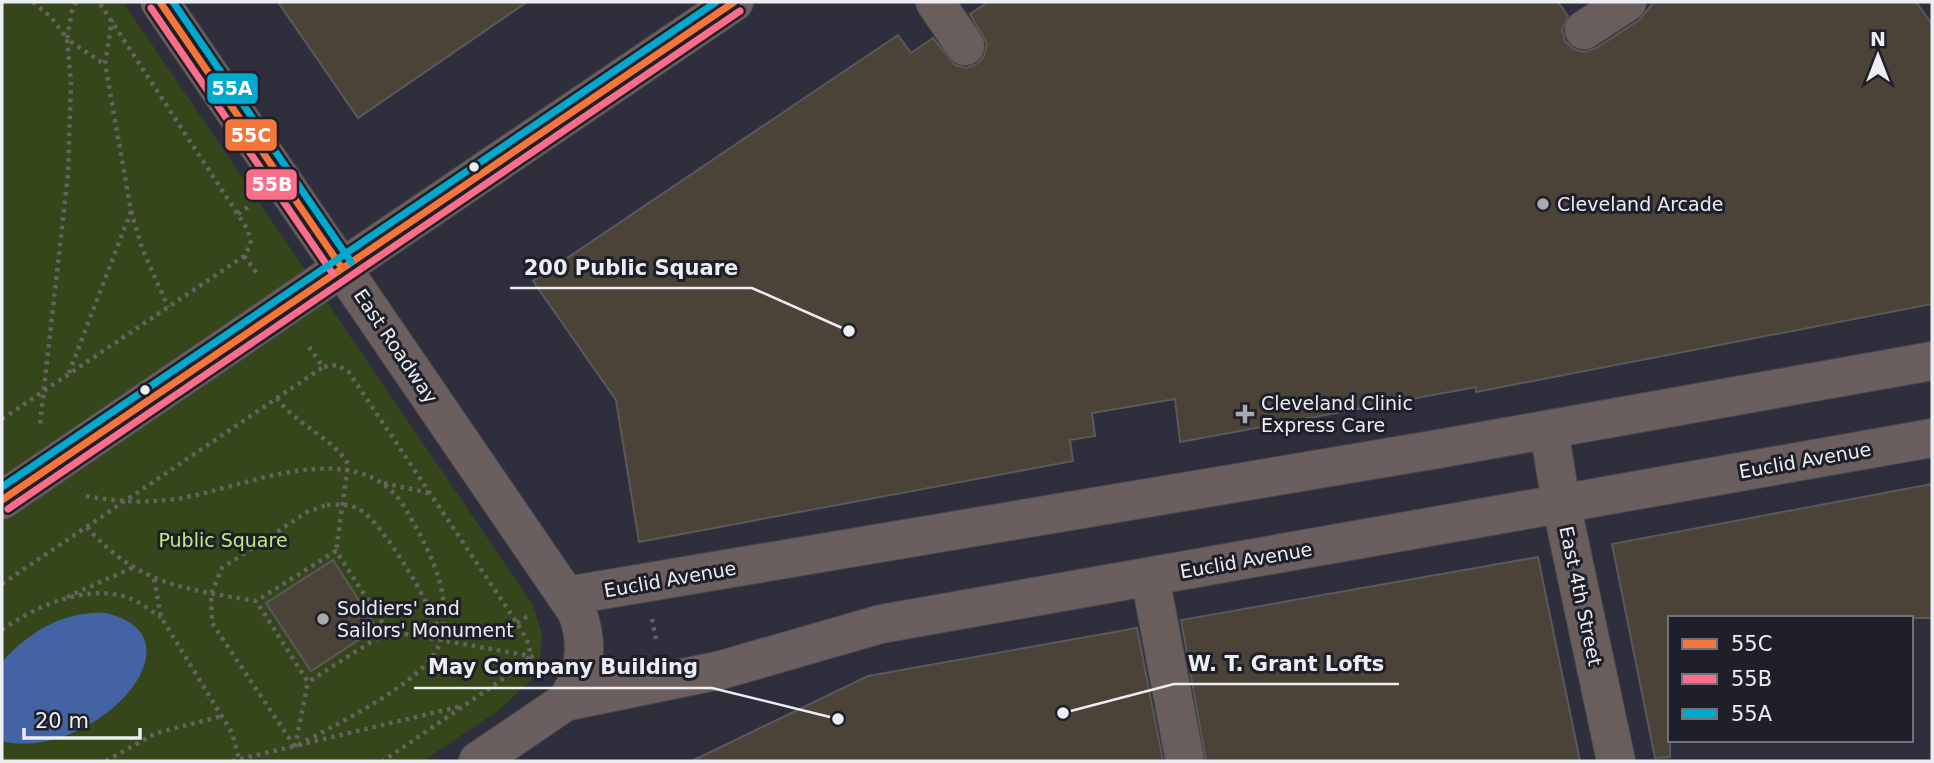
<svg xmlns="http://www.w3.org/2000/svg" width="1934" height="763" viewBox="0 0 1934 763" font-family="'DejaVu Sans',sans-serif">
<style>
.built{fill:#2e2e3c;fill-rule:evenodd}
.green{fill:#35471a}
.water{fill:#4363a4}
.building{fill:#4b4338;stroke:#5a595a;stroke-width:2}
.lines{fill:none;stroke-linecap:round;stroke-linejoin:round}
.minor-casing{stroke:#47474b;stroke-width:40}
.major-casing{stroke:#47474b;stroke-width:40}
.path{stroke:#676161;stroke-width:4.5;stroke-dasharray:3.5 5;stroke-linecap:butt}
.minor{stroke:#6a5e5d;stroke-width:38}
.major{stroke:#6b5e5f;stroke-width:38}
.bus-1-casing{stroke:#1f1f29;stroke-width:12}
.bus-2-casing{stroke:#1f1f29;stroke-width:12}
.bus-3-casing{stroke:#1f1f29;stroke-width:12}
.bus-1{stroke:#f5763a;stroke-width:7}
.bus-2{stroke:#fb6d88;stroke-width:7}
.bus-3{stroke:#00a9ce;stroke-width:7}
.bus-dot{fill:#edeef4;stroke:#1f1f29;stroke-width:2.5}
.poi-dot{fill:#a9aab0;stroke:#1f1f29;stroke-width:2.5}
.labels{text-anchor:middle;dominant-baseline:central;stroke-width:6;stroke-linejoin:round;paint-order:stroke}
.poi-label{font-size:19px;fill:#edeef4;stroke:#1f1f29;text-anchor:start}
.street-label{font-size:19px;fill:#edeef4;stroke:#1f1f29}
.park-label{font-size:19px;fill:#bded7e;stroke:#1f1f29}
.leader{fill:none;stroke:#edeef4;stroke-width:2.5}
.callout-dot{fill:#edeef4;stroke:#1f1f29;stroke-width:2.5}
.callout-label{font-size:21px;text-anchor:middle;font-weight:bold;fill:#edeef4;stroke:#1f1f29;stroke-width:6;stroke-linejoin:round;paint-order:stroke}
.line-badge{stroke:#1f1f29;stroke-width:2.5}
.badge-label{font-size:19px;text-anchor:middle;font-weight:bold;fill:#fff}
</style>
<rect width="100%" height="100%" fill="#2b2b31"/>
<path class="built" d="M2 2H1932V761H2ZM1670 618H1911V740H1670Z"/>
<polygon class="green" points="2,2 123,2 533,605 542,635 540,658 531,680 498,711 423,761 2,761"/>
<path class="water" d="M106 613C210 638 91 763 2 741V662C30 631 64 611 106 613Z"/>
<g class="building">
<polygon points="278,2 527,2 358,118"/>
<polygon points="988,2 1558,2 1568,16 1562,30 1565,41 1574,49 1584,52 1596,48 1639,20 1654,2 1916,2 1932,24 1932,304 1476,392 1476,387 1180,442 1175,399 1092,413 1095,436 1070,440 1073,461 639,542 616,400 533,281 898,35 911,53 933,38 955,65 966,68 977,64 984,56 987,44 970,14"/>
<polygon points="1932,484 1932,618 1670,618 1670,757 1655,758 1612,544"/>
<polygon points="1538,557 1580,761 1206,761 1181,620"/>
<polygon points="333,560 377,628 311,671 266,603"/>
<polygon points="1137,628 1163,761 692,761 868,676"/>
</g>
<g class="lines">
<defs>
<g id="minor">
<polyline points="935,2 965,46"/>
<polyline points="1584,30 1627,2"/>
<polyline points="1549,430 1561,503 1616,761"/>
<polyline points="2,500 342,268"/>
<polyline points="1150,577 1185,761"/>
</g>
<g id="major">
<path d="M160 2 577 612C589 644 586 674 565 702L478 761"/>
<polyline points="342,268 734,2"/>
<polyline points="566,596 1438,449 1932,361"/>
<polyline points="565,702 721,670 881,624 1932,438"/>
</g>
</defs>
<use href="#minor" class="minor-casing"/>
<use href="#major" class="major-casing"/>
<g class="path">
<polyline points="33,2 51,17 67,39 71,82 68,174 40,424"/>
<polyline points="76,2 72,11 67,39 104,64"/>
<polyline points="131,211 142,248 168,307"/>
<polyline points="238,214 251,205"/>
<polyline points="244,256 258,275"/>
<path d="M309 347 323 367 337 365 348 371 517 623C525 638 538 652 522 666L383 761"/>
<polyline points="69,373 131,211 105,64 112,20"/>
<path d="M277 398C296 425 333 438 348 464L336 551"/>
<polyline points="2,419 244,256 251,244 248,230 99,2"/>
<polyline points="384,483 429,493"/>
<path d="M86 496C117 502 145 503 177 499 244 488 353 434 402 503 426 544 452 588 442 636"/>
<path d="M327 505C338 504 349 504 359 509 383 522 437 613 441 640 429 682 333 725 295 747L212 623 211 594 222 568 307 512Z"/>
<path d="M87 527C137 585 186 589 256 601L336 551 388 631 308 682 256 601"/>
<polyline points="154,579 161,617 232,733 239,759"/>
<polyline points="2,584 323,367"/>
<polyline points="67,597 134,567"/>
<polyline points="652,619 656,639"/>
<polyline points="517,623 531,614"/>
<path d="M2 630C35 606 88 583 129 598 140 602 151 611 161 617"/>
<polyline points="388,631 531,656 537,665"/>
<polyline points="295,747 308,682"/>
<polyline points="106,761 156,733 222,716"/>
<polyline points="232,761 462,706"/>
</g>
<use href="#minor" class="minor"/>
<use href="#major" class="major"/>
<defs>
<g id="bus-1">
<polyline points="160,2 342,268"/>
<polyline points="2,500 734,2"/>
</g>
<g id="bus-2">
<polyline points="151,8 333,274"/>
<polyline points="8,509 740,11"/>
</g>
<g id="bus-3">
<polyline points="173,2 351,262"/>
<polyline points="2,487 716,2"/>
</g>
</defs>
<use href="#bus-1" class="bus-1-casing"/>
<use href="#bus-2" class="bus-2-casing"/>
<use href="#bus-3" class="bus-3-casing"/>
<use href="#bus-1" class="bus-1"/>
<use href="#bus-2" class="bus-2"/>
<use href="#bus-3" class="bus-3"/>
</g>
<g class="bus-dot">
<circle cx="474" cy="167" r="6"/>
<circle cx="145" cy="390" r="6"/>
</g>
<g class="poi-dot">
<circle cx="1543" cy="204" r="7"/>
<path d="M1241.5 403.5h7v7h7v7h-7v7h-7v-7h-7v-7h7z"/>
<circle cx="323" cy="619" r="7"/>
</g>
<g class="labels">
<g class="poi-label">
<text x="1557" y="204">Cleveland Arcade</text>
<text x="1261" y="403">Cleveland Clinic<tspan x="1261" dy="22">Express Care</tspan></text>
<text x="337" y="608">Soldiers' and<tspan x="337" dy="22">Sailors' Monument</tspan></text>
</g>
<g class="street-label">
<text transform="translate(396 346) rotate(56)">East Roadway</text>
<text transform="translate(1805 460) rotate(-10)">Euclid Avenue</text>
<text transform="translate(1246 560) rotate(-10)">Euclid Avenue</text>
<text transform="translate(670 579) rotate(-10)">Euclid Avenue</text>
<text transform="translate(1581 596) rotate(78)">East 4th Street</text>
</g>
<g class="park-label">
<text x="223" y="540">Public Square</text>
</g>
</g>
<path class="leader" d="M849 331L752 288H510M1063 713L1174 684H1399M838 719L712 688H414"/>
<g class="callout-dot">
<circle cx="849" cy="331" r="7"/>
<circle cx="1063" cy="713" r="7"/>
<circle cx="838" cy="719" r="7"/>
</g>
<g class="callout-label">
<text x="631" y="275">200 Public Square</text>
<text x="1286" y="671">W. T. Grant Lofts</text>
<text x="563" y="674">May Company Building</text>
</g>
<g class="line-badge">
<rect x="206" y="72" width="53" height="33" rx="7" fill="#00a9ce"/>
<rect x="224" y="118" width="54" height="34" rx="7" fill="#f5763a"/>
<rect x="245" y="168" width="53" height="33" rx="7" fill="#fb6d88"/>
</g>
<g class="badge-label">
<text x="232" y="95">55A</text>
<text x="251" y="142">55C</text>
<text x="272" y="191">55B</text>
</g>
<rect width="1934" height="763" fill="none" stroke="#edeef4" stroke-width="7"/>
<rect x="1668" y="616" width="245" height="126" fill="#1f1f29" stroke="#71727a" stroke-width="2"/>
<rect x="1682" y="639" width="35" height="10" fill="#f5763a" stroke="#71727a" stroke-width="2"/>
<text x="1731" y="651" font-size="21" fill="#edeef4">55C</text>
<rect x="1682" y="674" width="35" height="10" fill="#fb6d88" stroke="#71727a" stroke-width="2"/>
<text x="1731" y="686" font-size="21" fill="#edeef4">55B</text>
<rect x="1682" y="709" width="35" height="10" fill="#00a9ce" stroke="#71727a" stroke-width="2"/>
<text x="1731" y="721" font-size="21" fill="#edeef4">55A</text>
<g transform="translate(1878 56)" stroke="#1f1f29" stroke-width="5" paint-order="stroke">
<path d="M0-5L12 26L0 18L-12 26Z" fill="#edeef4"/>
<text y="-10" font-size="19" font-weight="bold" text-anchor="middle" fill="#edeef4">N</text>
</g>
<path d="M24 728v10h116v-10" fill="none" stroke="#edeef4" stroke-width="3.5"/>
<text x="35" y="728" font-size="21" fill="#edeef4" stroke="#1f1f29" stroke-width="5" paint-order="stroke">20 m</text>
</svg>
